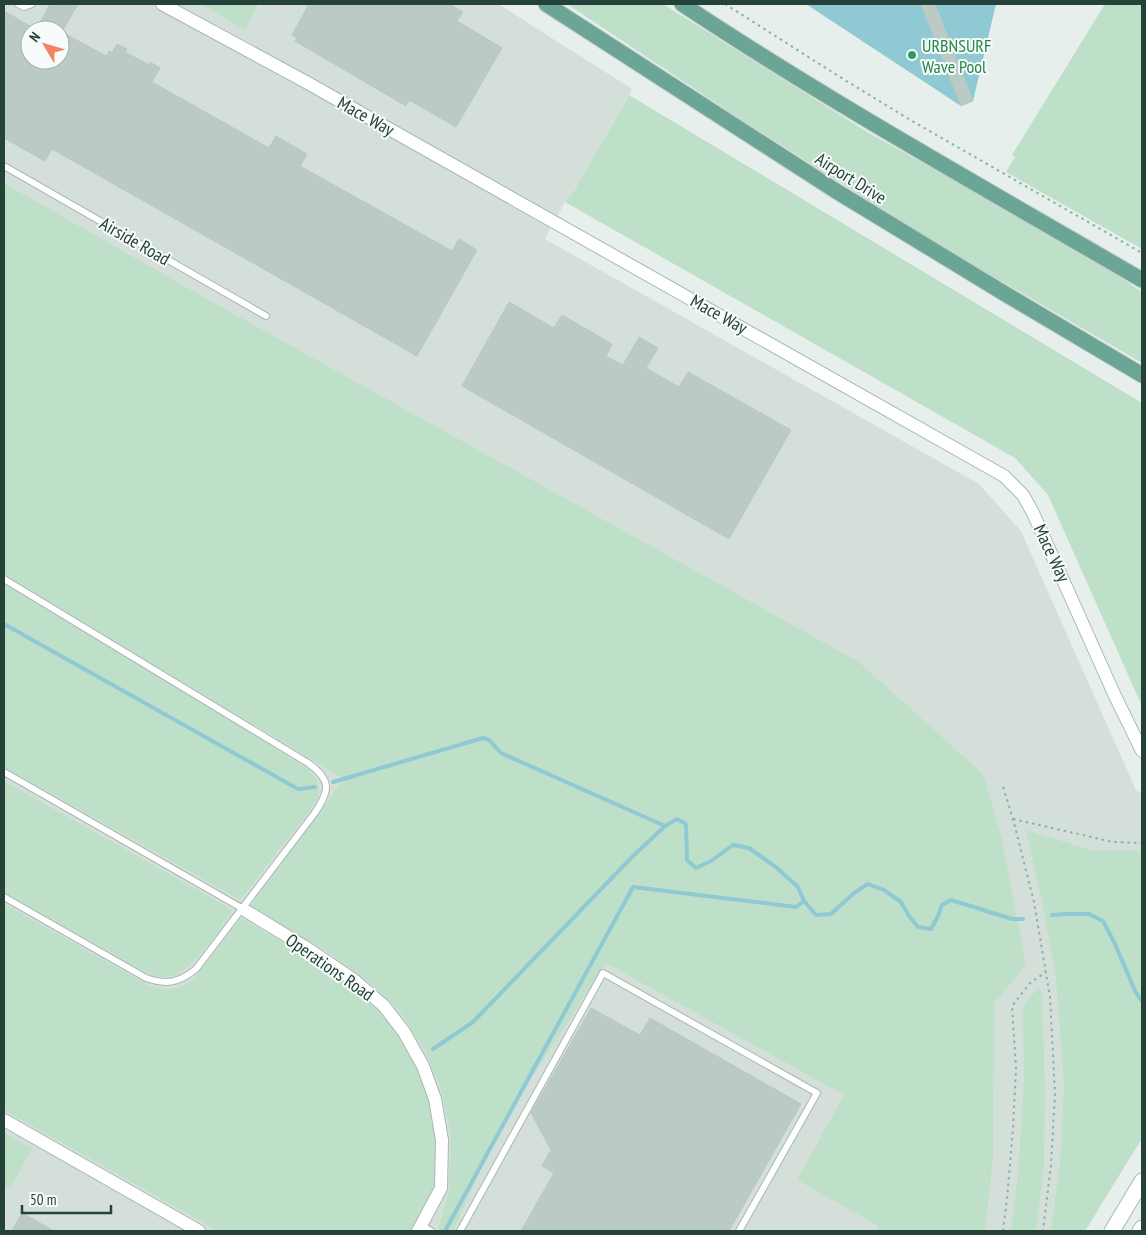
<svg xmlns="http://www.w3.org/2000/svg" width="1146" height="1235" viewBox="0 0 1146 1235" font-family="'PT Sans Narrow',sans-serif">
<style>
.built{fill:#d4dfda;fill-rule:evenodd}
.green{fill:#bfe0c8}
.water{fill:#8ec9d4}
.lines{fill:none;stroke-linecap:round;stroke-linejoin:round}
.stream{stroke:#8ec9d4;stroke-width:4}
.building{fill:#bbcac4;stroke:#b8c9c2}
.lane-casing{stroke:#a8b8b2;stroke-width:8}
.street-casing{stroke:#a8b8b2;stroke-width:14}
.secondary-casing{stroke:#a4bbb3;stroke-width:17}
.primary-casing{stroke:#c2cac8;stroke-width:17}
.path{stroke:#86b3a5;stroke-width:2;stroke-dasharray:2.5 4;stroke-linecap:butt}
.lane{stroke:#fff;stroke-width:6}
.street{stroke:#fff;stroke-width:12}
.secondary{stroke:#fff;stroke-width:15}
.primary{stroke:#6aa596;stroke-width:15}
.leisure-dot{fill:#2e9e5b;stroke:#f7fbf9;stroke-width:2}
.labels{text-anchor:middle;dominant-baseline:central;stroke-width:4;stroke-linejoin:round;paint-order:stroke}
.leisure-label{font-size:18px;fill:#27864d;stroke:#f7fbf9;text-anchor:start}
.street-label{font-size:18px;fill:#24423a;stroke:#f7fbf9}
</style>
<rect width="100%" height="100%" fill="#e6efeb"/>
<path class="built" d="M4 4H240L245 29 260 4H498L632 89 574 191 565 202 545 239 979 484 1021 531 1136 790 1142 794V1139L1085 1231H4ZM30 30H60V60H30Z"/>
<g class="green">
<polygon points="201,4 259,4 245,30"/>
<polygon points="567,4 663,4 869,133 1031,222 1079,250 1142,292 1142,363 932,241 740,119"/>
<polygon points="1105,4 1142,4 1142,249 1006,172 1015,157 1012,155"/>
<polygon points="629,95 1142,403 1142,706 1048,495 1015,458 565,202 574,191"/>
<polygon points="4,183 189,289 859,662 983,774 1002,839 1026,966 994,1003 993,1159 985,1231 875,1231 879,1226 797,1180 844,1095 606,963 501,1125 453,1231 438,1231 449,1191 451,1133 439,1083 424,1049 398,1009 370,983 332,955 250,906 344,779 4,574"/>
<path d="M4 584 198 700 305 767C320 779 322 787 314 805L240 900 4 767Z"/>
<path d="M4 781 233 910C218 930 191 977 165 977 155 977 147 972 138 968L4 892Z"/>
<polygon points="1026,830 1094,851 1142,851 1142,1137 1085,1231 1051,1231 1060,1163 1064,1085 1056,978 1041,896"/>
<path d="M4 904 146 984C165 992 176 990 193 980L241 918 323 966 360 993 386 1018 410 1054 427 1091 436 1134 435 1179 429 1211 421 1231H218L4 1110Z"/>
<polygon points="1038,988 1042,993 1045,1091 1044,1164 1036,1231 1011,1231 1018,1175 1024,1081 1023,1010 1025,1003"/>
<polygon points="4,1132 32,1149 10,1188 4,1185"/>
</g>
<g class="water">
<polygon points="806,4 921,4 961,106"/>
<polygon points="935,4 996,4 973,101"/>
</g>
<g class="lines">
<g class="stream">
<polyline points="4,624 298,789 315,787"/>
<polyline points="333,782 483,738 489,740 501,753 665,826 677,819 686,824 687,860 696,868 711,861 733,845 749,848 777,868 798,887 804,901 816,915 831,914 854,893 868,884 884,890 901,902 909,916 918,927 931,929 938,916 942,905 951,900 1012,919 1023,919"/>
<polyline points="1052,915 1066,914 1089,914 1103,921 1115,944 1136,993 1142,1001"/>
<polyline points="433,1049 473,1022 632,857 665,826"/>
<polyline points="445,1231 633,887 796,907 804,901"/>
</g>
</g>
<g class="building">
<polygon points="50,4 78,4 63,30 36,30"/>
<polygon points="309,4 449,4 463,12 457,21 502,48 456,127 409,100 406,106 295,41 297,38 292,35"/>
<polygon points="921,4 935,4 973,101 961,106"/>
<polygon points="4,11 30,26 30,60 60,60 60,31 106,56 109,51 112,53 117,44 127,49 125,52 149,65 150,62 160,68 152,82 269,148 276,136 307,154 300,166 452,251 459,239 477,250 417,356 52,149 45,161 4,138"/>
<polygon points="509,302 554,328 562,315 612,344 606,356 623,365 639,337 658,348 646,368 679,387 688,372 791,430 729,539 462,386"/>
<polygon points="591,1008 640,1035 650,1018 801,1104 729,1231 521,1231 554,1173 542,1166 551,1150 531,1113"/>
<polygon points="22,1213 54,1231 12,1231"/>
</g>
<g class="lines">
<defs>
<g id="lane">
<polyline points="18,4 24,7 32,4"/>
<polyline points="4,166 266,316"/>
<path d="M4 579 308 763C332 780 330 791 314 814L196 969C179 983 166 985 146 978L4 897"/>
<polyline points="4,772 245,910"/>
<polyline points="421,1225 431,1231"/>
<polyline points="460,1231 603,973 817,1093 739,1231"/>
</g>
<g id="street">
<polyline points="162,4 306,82 1004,476 1023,495 1033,513 1115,696 1142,751"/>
<polyline points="246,911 305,947 354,980 384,1006 404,1032 423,1066 435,1099 442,1140 441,1188 418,1231"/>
<polyline points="4,1120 199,1231"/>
</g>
<g id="secondary">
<polyline points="1112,1231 1142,1181"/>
<polyline points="1140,1231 1142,1228"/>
</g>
<g id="primary">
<polyline points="546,4 836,191 1007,295 1142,375"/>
<path d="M682 4C831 103 988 190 1142 280"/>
</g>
</defs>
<use href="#lane" class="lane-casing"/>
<use href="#street" class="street-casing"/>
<use href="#secondary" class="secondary-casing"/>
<use href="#primary" class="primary-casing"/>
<g class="path">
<polyline points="725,4 840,77 907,118 1142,253"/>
<polyline points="1003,787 1013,819 1034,902 1050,997 1055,1093 1051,1165 1043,1231"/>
<polyline points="1013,819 1113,842 1142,843"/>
<polyline points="1003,1231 1007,1199 1013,1129 1016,1068 1012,1006 1030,983 1046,972"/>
</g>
<use href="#lane" class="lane"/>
<use href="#street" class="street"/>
<use href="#secondary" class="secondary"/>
<use href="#primary" class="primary"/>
</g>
<circle class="leisure-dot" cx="912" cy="55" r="5"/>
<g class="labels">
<g class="leisure-label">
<text x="922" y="45">URBNSURF<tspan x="922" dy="21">Wave Pool</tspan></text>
</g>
<g class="street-label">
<text transform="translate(366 116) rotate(29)">Mace Way</text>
<text transform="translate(851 178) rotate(32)">Airport Drive</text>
<text transform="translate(135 241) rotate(30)">Airside Road</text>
<text transform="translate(719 314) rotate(29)">Mace Way</text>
<text transform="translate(1052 553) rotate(65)">Mace Way</text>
<text transform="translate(330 967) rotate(35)">Operations Road</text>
</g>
</g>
<rect width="1146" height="1235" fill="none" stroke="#24423a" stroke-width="10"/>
<g transform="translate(45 45) rotate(308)"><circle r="24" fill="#f7fbf9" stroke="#a3b1ad"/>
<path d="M0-4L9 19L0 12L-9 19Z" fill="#f4845f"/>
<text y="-8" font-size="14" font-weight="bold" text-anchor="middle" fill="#24423a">N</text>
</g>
<path d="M22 1205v8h89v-8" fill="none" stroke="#24423a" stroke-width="2.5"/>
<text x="30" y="1205" font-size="15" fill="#24423a" stroke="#f7fbf9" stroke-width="4" paint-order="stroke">50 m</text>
</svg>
